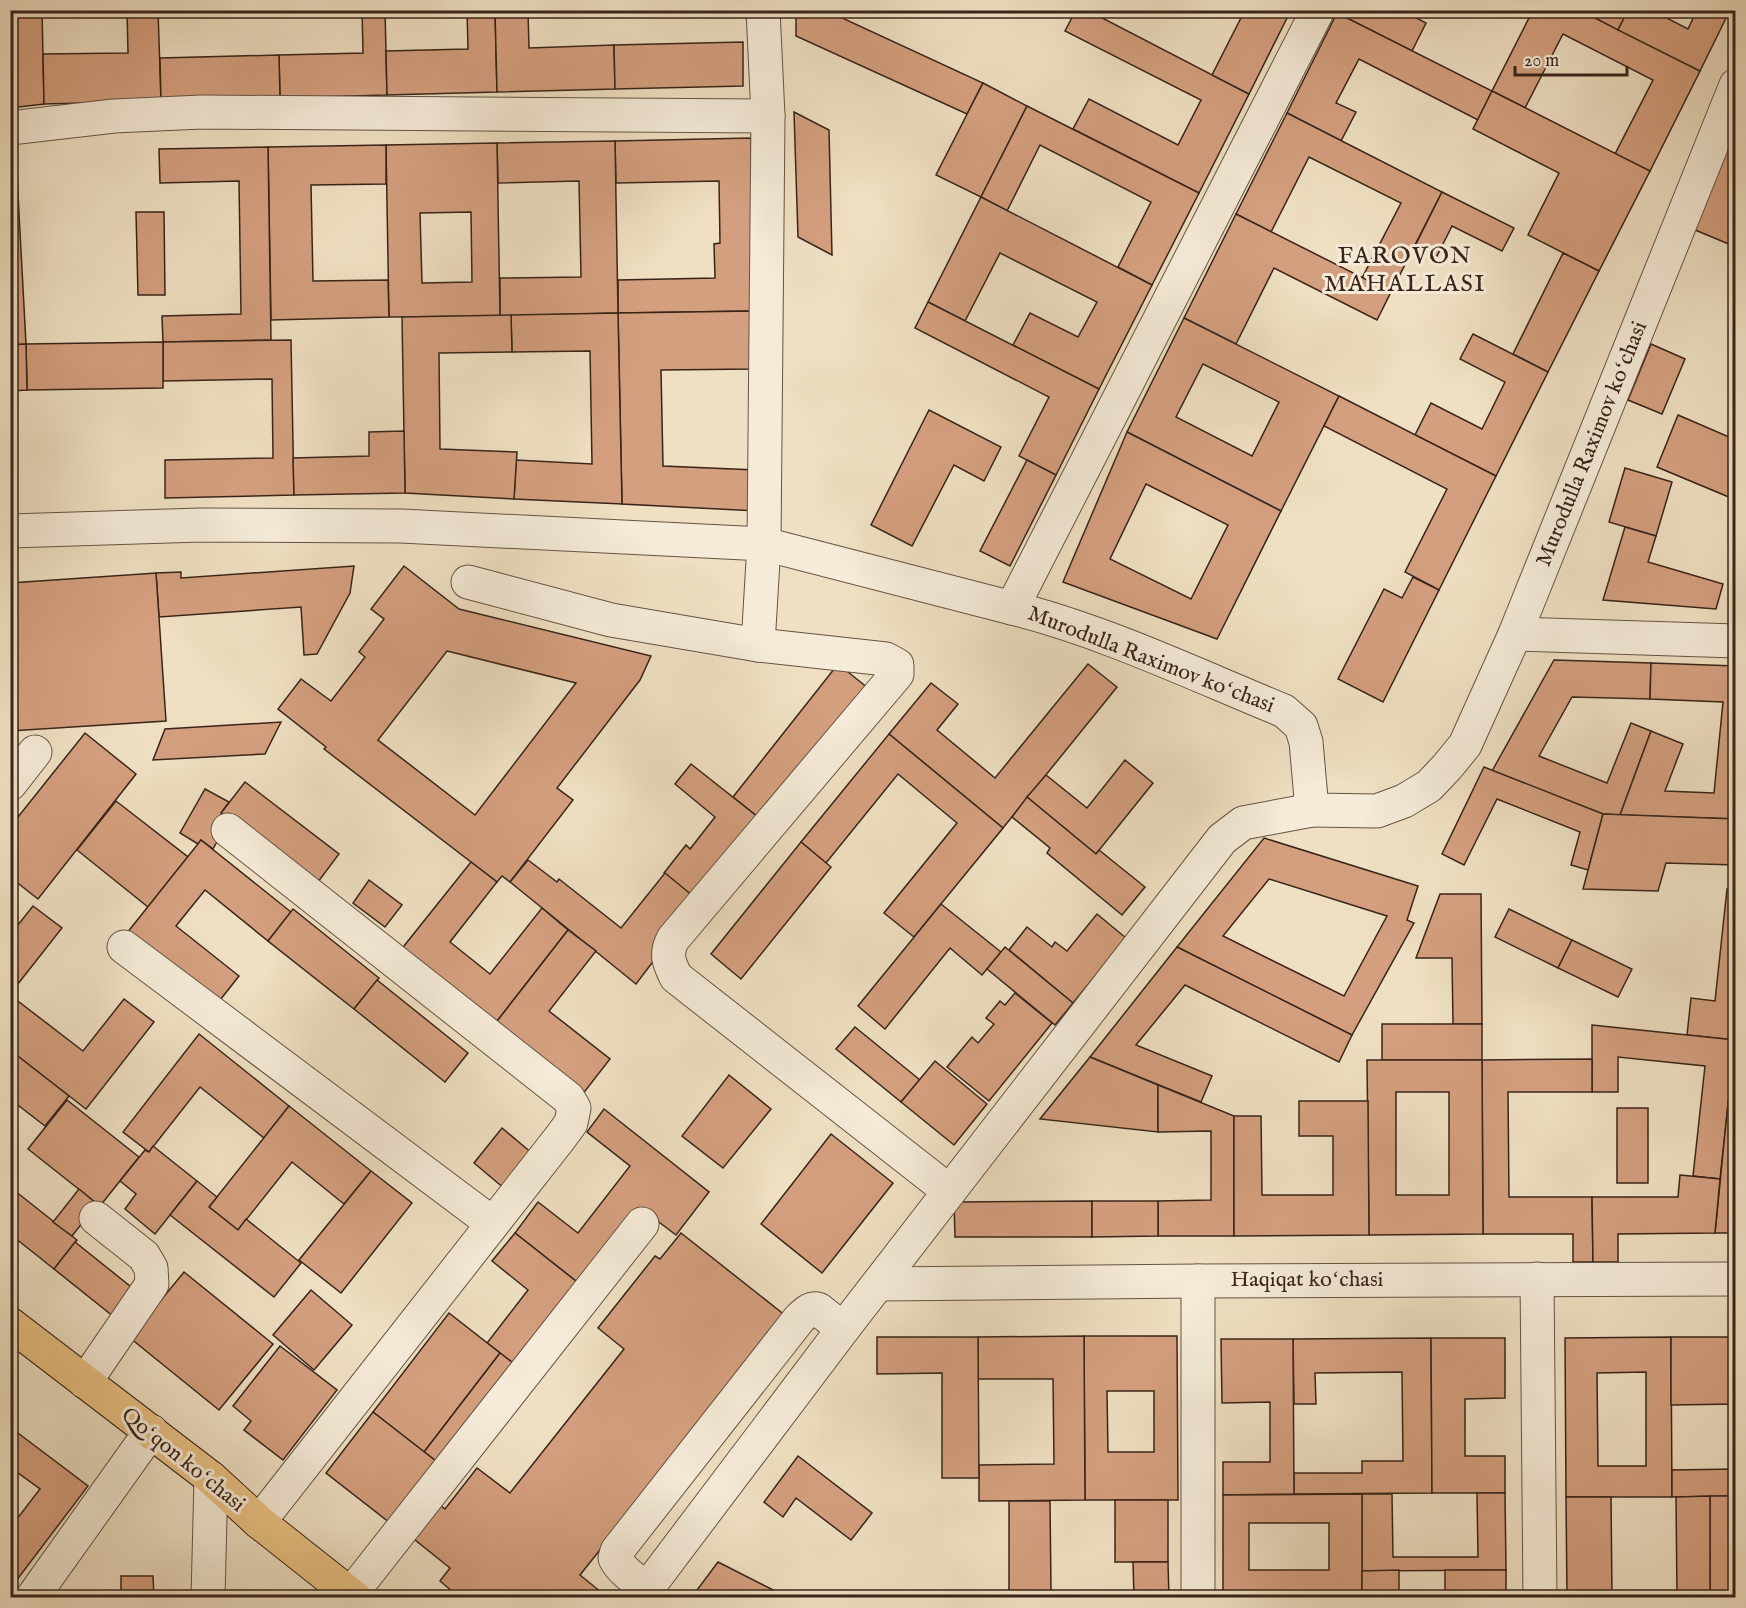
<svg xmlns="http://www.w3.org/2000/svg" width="1746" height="1608" viewBox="0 0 1746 1608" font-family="'IM FELL English',serif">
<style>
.building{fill:#d49f7e;stroke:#38241a;stroke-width:1.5;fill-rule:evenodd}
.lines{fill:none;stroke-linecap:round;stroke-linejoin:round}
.minor-casing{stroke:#665344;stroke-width:35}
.major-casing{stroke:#38241a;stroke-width:35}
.minor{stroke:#f5ebd8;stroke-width:33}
.major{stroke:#e8c082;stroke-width:33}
.labels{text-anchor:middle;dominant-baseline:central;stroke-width:6;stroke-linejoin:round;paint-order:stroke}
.street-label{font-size:22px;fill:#38241a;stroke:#f5ebd8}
.neighbourhood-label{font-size:24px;letter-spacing:1.5px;fill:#38241a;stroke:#f5ebd8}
</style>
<rect width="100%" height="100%" fill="#efe0c3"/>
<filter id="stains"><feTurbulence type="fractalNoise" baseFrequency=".00333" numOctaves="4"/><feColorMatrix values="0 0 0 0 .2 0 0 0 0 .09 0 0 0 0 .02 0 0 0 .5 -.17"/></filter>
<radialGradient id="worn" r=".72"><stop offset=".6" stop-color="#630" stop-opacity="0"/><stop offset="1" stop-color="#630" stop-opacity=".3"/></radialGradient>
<g class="building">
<polygon points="14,10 42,10 44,104 10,108 10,77 16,76"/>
<polygon points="127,10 158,10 161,101 44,104 43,54 128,53"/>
<polygon points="362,10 385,10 387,95 280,98 279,55 363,53"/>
<polygon points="467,10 495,10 497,92 387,95 386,51 468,49"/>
<polygon points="495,10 528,10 529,48 614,45 615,89 497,92"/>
<polygon points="796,10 825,10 983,83 967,114 796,36"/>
<polygon points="1076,10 1087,10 1249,94 1199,193 1073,129 1089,99 1178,145 1201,100 1065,31"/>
<polygon points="1087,10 1101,10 1098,16"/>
<polygon points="1245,10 1291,10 1249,94 1212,75"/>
<polygon points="1339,10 1402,10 1426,23 1412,51 1337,13"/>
<polygon points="1533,10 1580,10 1700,71 1650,171 1615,154 1653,80 1563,34 1525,108 1492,91"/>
<polygon points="1580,10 1628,10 1618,30"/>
<polygon points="1628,10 1656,10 1655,12 1688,29 1697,10 1730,10 1700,71 1618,30"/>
<polygon points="1337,13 1492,91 1478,120 1359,59 1336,103 1356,112 1341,141 1287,113"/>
<polygon points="743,42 743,86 615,89 614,45"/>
<polygon points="279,55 280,98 161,101 160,58"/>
<polygon points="983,83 1027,106 981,197 936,175"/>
<polygon points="1492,91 1650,171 1599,271 1528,235 1559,173 1473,129"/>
<polygon points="1027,106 1199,193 1152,285 1118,267 1151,202 1040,145 1007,211 981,197"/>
<polygon points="794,112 829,130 832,255 798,237"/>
<polygon points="1287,113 1442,192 1391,292 1362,278 1401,203 1309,157 1271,232 1236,214"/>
<polygon points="1736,113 1735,207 1736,247 1688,227"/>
<polygon points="751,138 754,311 618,313 618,280 715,278 714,244 720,243 719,181 616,183 615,141"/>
<polygon points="615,141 618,313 500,316 500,278 581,277 579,181 498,183 497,143"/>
<path d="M497 143 500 316 389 317 386 145ZM471 212 472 282 422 283 420 213Z"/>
<polygon points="386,145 386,184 311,185 313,281 388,280 389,317 271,320 268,147"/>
<polygon points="268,147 271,340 163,342 162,316 241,314 239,181 160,183 159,149"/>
<polygon points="10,176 17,176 26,344 10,345"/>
<polygon points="1442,192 1514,228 1502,251 1452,226 1437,256 1415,246"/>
<polygon points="981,197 1152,285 1099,389 1013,345 1030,313 1078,337 1097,302 1000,253 965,321 928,302"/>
<polygon points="136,212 164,212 165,295 138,295"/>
<polygon points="1236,214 1391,292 1377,320 1274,268 1236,344 1184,318"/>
<polygon points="1563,253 1599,271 1548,372 1513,354"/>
<polygon points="928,302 1099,389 1056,475 1019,456 1049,397 915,328"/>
<polygon points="754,311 754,369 661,370 663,466 756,470 757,511 622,504 618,313"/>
<polygon points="618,313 622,504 514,499 516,460 592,464 590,351 512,352 511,315"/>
<polygon points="511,315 512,352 439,353 440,449 517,452 514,499 405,493 402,317"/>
<path d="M1184 318 1339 396 1281 511 1127 432ZM1203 364 1279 402 1252 456 1176 417Z"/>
<polygon points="1473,334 1548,372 1496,476 1415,435 1431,403 1482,429 1505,382 1460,359"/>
<polygon points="291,340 294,495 165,498 165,460 273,458 272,379 163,381 163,342"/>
<polygon points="163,342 163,388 27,390 26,344"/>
<polygon points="26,344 27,390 10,391 10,345"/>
<polygon points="1651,344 1685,359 1662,414 1628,400"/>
<polygon points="1339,396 1496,476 1439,590 1405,572 1447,489 1324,426"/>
<polygon points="929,410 1001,447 984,481 954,465 912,546 871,525"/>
<polygon points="1678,415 1736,440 1736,500 1657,467"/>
<polygon points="404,431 405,493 294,495 293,458 369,456 369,432"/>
<path d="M1127 432 1281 511 1217 639 1063 582ZM1146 484 1228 525 1191 599 1110 559Z"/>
<polygon points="1027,460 1056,475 1010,566 980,551"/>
<polygon points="1625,468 1672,482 1656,536 1609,522"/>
<polygon points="1625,527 1656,536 1648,562 1723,584 1716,609 1603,600"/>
<polygon points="354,566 350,593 317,654 304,655 301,607 159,617 156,573 181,572 181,578"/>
<path d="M404 566 459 609 651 656 640 680 557 788 573 800 510 882 502 876 497 882 324 749 326 747 278 709 301 679 331 701 365 657 359 652 384 619 371 609ZM447 651 576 683 475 815 378 740Z"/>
<polygon points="156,573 166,721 10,731 10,583"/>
<polygon points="1413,577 1439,590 1383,702 1338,679 1384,589 1402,598"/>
<polygon points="1554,660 1651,663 1650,699 1572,697 1539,756 1607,783 1631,723 1651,731 1620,815 1603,814 1492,771"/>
<polygon points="1651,663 1736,666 1736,819 1620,815 1651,731 1683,744 1665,791 1714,793 1723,702 1650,699"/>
<polygon points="838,664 868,688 763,821 733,797"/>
<polygon points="1088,664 1117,687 1003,828 889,734 931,683 958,704 937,730 995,778"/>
<polygon points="281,722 265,754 153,760 165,729"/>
<polygon points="85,733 136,774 38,899 10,877 10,827"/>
<polygon points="889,734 1003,828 914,937 884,913 957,823 898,774 826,863 801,842"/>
<polygon points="1125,760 1153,783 1096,854 1027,797 1046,775 1087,808"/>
<polygon points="691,764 763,821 699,901 664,873 686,845 690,849 715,817 675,784"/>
<polygon points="1484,767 1603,814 1588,870 1571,865 1580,832 1497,799 1464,865 1442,854"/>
<polygon points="245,782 339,854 315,886 221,813"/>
<polygon points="205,789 229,802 221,813 229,820 213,849 201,840 198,844 180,833"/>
<polygon points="1027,797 1096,854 1099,850 1145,887 1122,915 1047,853 1050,848 1012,817"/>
<polygon points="116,801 188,857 148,907 77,850"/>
<polygon points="1603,814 1736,819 1736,865 1666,863 1658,891 1583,889"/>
<path d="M1264 838 1418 886 1407 920 1414 923 1352 1035 1177 947ZM1269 879 1387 916 1344 996 1223 936Z"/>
<polygon points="201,840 291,912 268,941 205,890 176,926 239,976 213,1009 123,938"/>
<polygon points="801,842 831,867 741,979 711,954"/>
<polygon points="528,860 557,882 559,879 621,928 665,873 699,901 636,984 510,882"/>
<polygon points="471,862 497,882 450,942 490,974 542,908 568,930 494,1025 400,951"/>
<polygon points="369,880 402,905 385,927 353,903"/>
<polygon points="1727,889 1736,889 1735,1040 1687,1035 1691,998 1715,1001"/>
<polygon points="1440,894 1481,894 1482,1024 1453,1024 1452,958 1416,958"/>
<polygon points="941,904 1001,952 982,975 950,948 885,1029 858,1006"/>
<polygon points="33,906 62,928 10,994 10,935"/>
<polygon points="293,909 379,978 354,1009 268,941"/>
<polygon points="1509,909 1572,940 1558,968 1495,937"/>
<polygon points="1097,914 1126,938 1073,1003 1009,950 1027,927 1052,947 1055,942 1067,951"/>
<polygon points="568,930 596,951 549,1011 610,1059 582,1095 494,1025"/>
<polygon points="1572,940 1632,969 1618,997 1558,968"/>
<polygon points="1005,947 1073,1003 1055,1025 987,969"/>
<polygon points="1177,947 1352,1035 1339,1062 1185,985 1136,1045 1212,1076 1201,1102 1090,1057"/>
<polygon points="377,980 468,1053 445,1082 354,1009"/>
<polygon points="1015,993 1052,1023 989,1101 947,1067 972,1037 978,1043 994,1024 986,1018 1000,1001 1005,1005"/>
<polygon points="10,995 83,1051 124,999 154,1022 86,1109 10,1050"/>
<rect x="1382" y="1024" width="100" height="36"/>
<polygon points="1592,1025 1735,1040 1720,1179 1693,1176 1705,1066 1618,1057 1618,1092 1592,1092"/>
<polygon points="855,1027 920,1080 901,1102 836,1049"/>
<polygon points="199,1034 289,1106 264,1138 200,1087 149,1152 123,1132"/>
<polygon points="1735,1040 1736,1041 1736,1070 1731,1069"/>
<polygon points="10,1050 69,1096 45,1126 10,1099"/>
<polygon points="1090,1057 1158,1085 1158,1132 1040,1119"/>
<polygon points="1592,1059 1592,1092 1508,1092 1509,1197 1592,1197 1593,1262 1573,1262 1573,1234 1483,1234 1482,1060"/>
<path d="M1367 1060H1482L1483 1234 1369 1235ZM1396 1092H1449V1195H1396Z"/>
<polygon points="935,1061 987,1104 954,1145 901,1102"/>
<polygon points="729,1075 771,1109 723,1168 682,1136"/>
<polygon points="1158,1085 1234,1116 1234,1236 1158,1236 1158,1201 1211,1200 1211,1131 1158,1132"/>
<polygon points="67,1100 139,1157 100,1206 28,1149"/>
<polygon points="1299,1101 1368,1101 1369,1235 1234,1236 1234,1116 1261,1116 1262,1195 1333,1195 1333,1136 1299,1136"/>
<polygon points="1728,1103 1736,1104 1736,1233 1715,1233"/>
<polygon points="289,1106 371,1171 344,1204 292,1162 238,1230 209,1207"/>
<rect x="1617" y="1108" width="31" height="75"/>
<polygon points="604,1109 709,1192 676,1235 643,1210 581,1285 515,1233 538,1202 578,1233 630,1166 587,1132"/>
<polygon points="502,1128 533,1154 505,1189 474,1163"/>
<polygon points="831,1134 893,1183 822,1273 761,1224"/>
<polygon points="153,1146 197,1181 155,1234 125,1209 136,1194 120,1181 145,1150 149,1152"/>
<polygon points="371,1171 412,1203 341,1293 299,1260"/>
<polygon points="1680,1175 1720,1179 1715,1233 1618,1234 1618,1262 1593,1262 1592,1197 1678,1197"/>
<polygon points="197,1181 217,1197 209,1207 238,1230 246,1219 301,1263 274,1297 170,1215"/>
<polygon points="10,1187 77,1240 54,1269 10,1234"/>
<polygon points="79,1189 97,1204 72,1236 53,1222"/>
<polygon points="1092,1201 1092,1237 955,1237 954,1202"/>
<polygon points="1092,1201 1158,1201 1158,1236 1092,1237"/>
<polygon points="515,1233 581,1285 517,1366 487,1343 528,1290 492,1261"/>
<polygon points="681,1233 786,1316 580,1575 601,1592 596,1598 460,1598 440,1581 450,1568 409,1535 435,1501 445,1509 477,1468 510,1493 624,1349 598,1328 655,1256 660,1259"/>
<polygon points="75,1242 140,1294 119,1321 54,1269"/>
<polygon points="184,1272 273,1344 219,1410 130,1338"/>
<polygon points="311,1290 352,1325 314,1370 273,1335"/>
<polygon points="449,1313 500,1353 424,1452 373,1412"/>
<path d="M1084 1336H1177L1178 1500H1085ZM1107 1391H1154V1452H1108Z"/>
<polygon points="1084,1336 1085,1500 979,1501 979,1465 1054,1464 1053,1379 978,1379 978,1337"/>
<polygon points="877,1337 978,1337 979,1478 942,1478 942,1373 877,1374"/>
<path d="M1671 1337 1672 1497H1566L1565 1338ZM1646 1372V1466H1598L1597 1373Z"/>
<polygon points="1671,1337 1736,1337 1736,1404 1671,1405"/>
<polygon points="1431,1338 1432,1493 1294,1494 1294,1473 1362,1473 1362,1461 1403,1461 1402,1372 1315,1373 1316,1404 1294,1404 1293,1339"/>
<polygon points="1431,1338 1505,1338 1505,1398 1465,1399 1465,1456 1505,1456 1505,1493 1432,1493"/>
<polygon points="1221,1339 1293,1339 1294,1494 1223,1495 1223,1462 1270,1462 1270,1402 1222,1403"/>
<polygon points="280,1346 337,1390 283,1460 244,1430 251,1421 233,1406"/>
<polygon points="500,1353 517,1366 441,1465 424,1452"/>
<polygon points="373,1412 441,1465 394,1526 326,1473"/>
<polygon points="10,1427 88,1486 10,1589 10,1528 40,1489 10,1467"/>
<polygon points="798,1456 872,1513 851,1540 796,1498 783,1517 764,1502"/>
<polygon points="1736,1469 1736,1496 1672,1497 1672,1470"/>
<polygon points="1477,1493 1505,1493 1506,1570 1362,1571 1362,1494 1392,1494 1393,1557 1478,1557"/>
<path d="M1362 1494V1598H1223V1495ZM1249 1523H1329V1570H1249Z"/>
<rect x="1710" y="1496" width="26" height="102"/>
<polygon points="1710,1496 1710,1596 1677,1596 1676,1497"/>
<polygon points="1566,1497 1611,1497 1612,1597 1567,1597"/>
<rect x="1115" y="1500" width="53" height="62"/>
<polygon points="1009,1501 1050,1501 1051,1591 1009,1591"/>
<polygon points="718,1562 789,1598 700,1598 694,1594"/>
<polygon points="1133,1562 1168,1562 1169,1598 1134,1598"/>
<polygon points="1399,1570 1399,1598 1362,1598 1362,1571"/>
<rect x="1445" y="1570" width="61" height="28"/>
<polygon points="121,1576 153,1576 154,1598 121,1598"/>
<polygon points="1017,1591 1017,1598 894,1598 894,1592"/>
<rect x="1017" y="1591" width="34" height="7"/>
<rect x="1677" y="1596" width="33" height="2"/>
</g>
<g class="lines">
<defs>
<g id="minor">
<polyline points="763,10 768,116 764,544 1012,608"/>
<path d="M1318 10 1012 608C1104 631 1196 675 1284 711L1301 726 1306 742 1312 810 1377 811 1404 801 1429 786 1447 767 1465 745 1515 634 1736 85"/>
<polyline points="10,128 114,116 202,112 768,116"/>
<polyline points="10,531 201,525 401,526 764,544 758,645"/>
<path d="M468 582 611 620 758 645 886 659 897 665V674L673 939C665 954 669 963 676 977L949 1191"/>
<polyline points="1515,634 1736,641"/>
<polyline points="10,784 35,752"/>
<polyline points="228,830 568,1098 574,1108 571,1123 560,1138 259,1522"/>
<polyline points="124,947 492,1223"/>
<polyline points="1537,1279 1540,1598"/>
<polyline points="1198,1281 1198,1598"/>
<polyline points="879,1284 1198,1281 1736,1279"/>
<polyline points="85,1382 152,1284 151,1268 144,1256 96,1218"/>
<path d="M647 1588C635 1579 622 1572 615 1558L617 1551 799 1319C805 1313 810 1308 818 1309L843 1329"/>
<polyline points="351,1594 642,1224"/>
<polyline points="32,1598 151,1431"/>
<polyline points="208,1598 211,1478"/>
<polyline points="640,1598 843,1329 1222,839 1243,823 1312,810"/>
</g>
<polyline id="major" points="10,1324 211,1478 259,1522 355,1598"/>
</defs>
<use href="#minor" class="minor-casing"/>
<use href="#major" class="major-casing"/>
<use href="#minor" class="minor"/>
<use href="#major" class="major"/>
</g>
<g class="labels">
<g class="street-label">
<text transform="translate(1592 444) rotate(-68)">Murodulla Raximov koʻchasi</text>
<text transform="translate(1151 660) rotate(21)">Murodulla Raximov koʻchasi</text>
<text x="1307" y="1280">Haqiqat koʻchasi</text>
<text transform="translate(183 1460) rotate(39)">Qoʻqon koʻchasi</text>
</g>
<g class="neighbourhood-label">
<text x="1405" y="256">FAROVON<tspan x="1405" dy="28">MAHALLASI</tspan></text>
</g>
</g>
<rect width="1746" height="1608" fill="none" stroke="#efe0c3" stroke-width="36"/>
<rect x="12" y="12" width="1722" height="1584" fill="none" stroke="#38241a" stroke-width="3"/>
<rect x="18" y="18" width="1710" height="1572" fill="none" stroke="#38241a" stroke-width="1.5"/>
<path d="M1515 66v9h112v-9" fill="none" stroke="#38241a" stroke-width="3"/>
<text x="1524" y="66" font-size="18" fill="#38241a" stroke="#f5ebd8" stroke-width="4.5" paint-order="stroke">20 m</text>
<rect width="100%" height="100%" filter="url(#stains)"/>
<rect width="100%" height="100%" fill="url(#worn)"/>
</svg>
